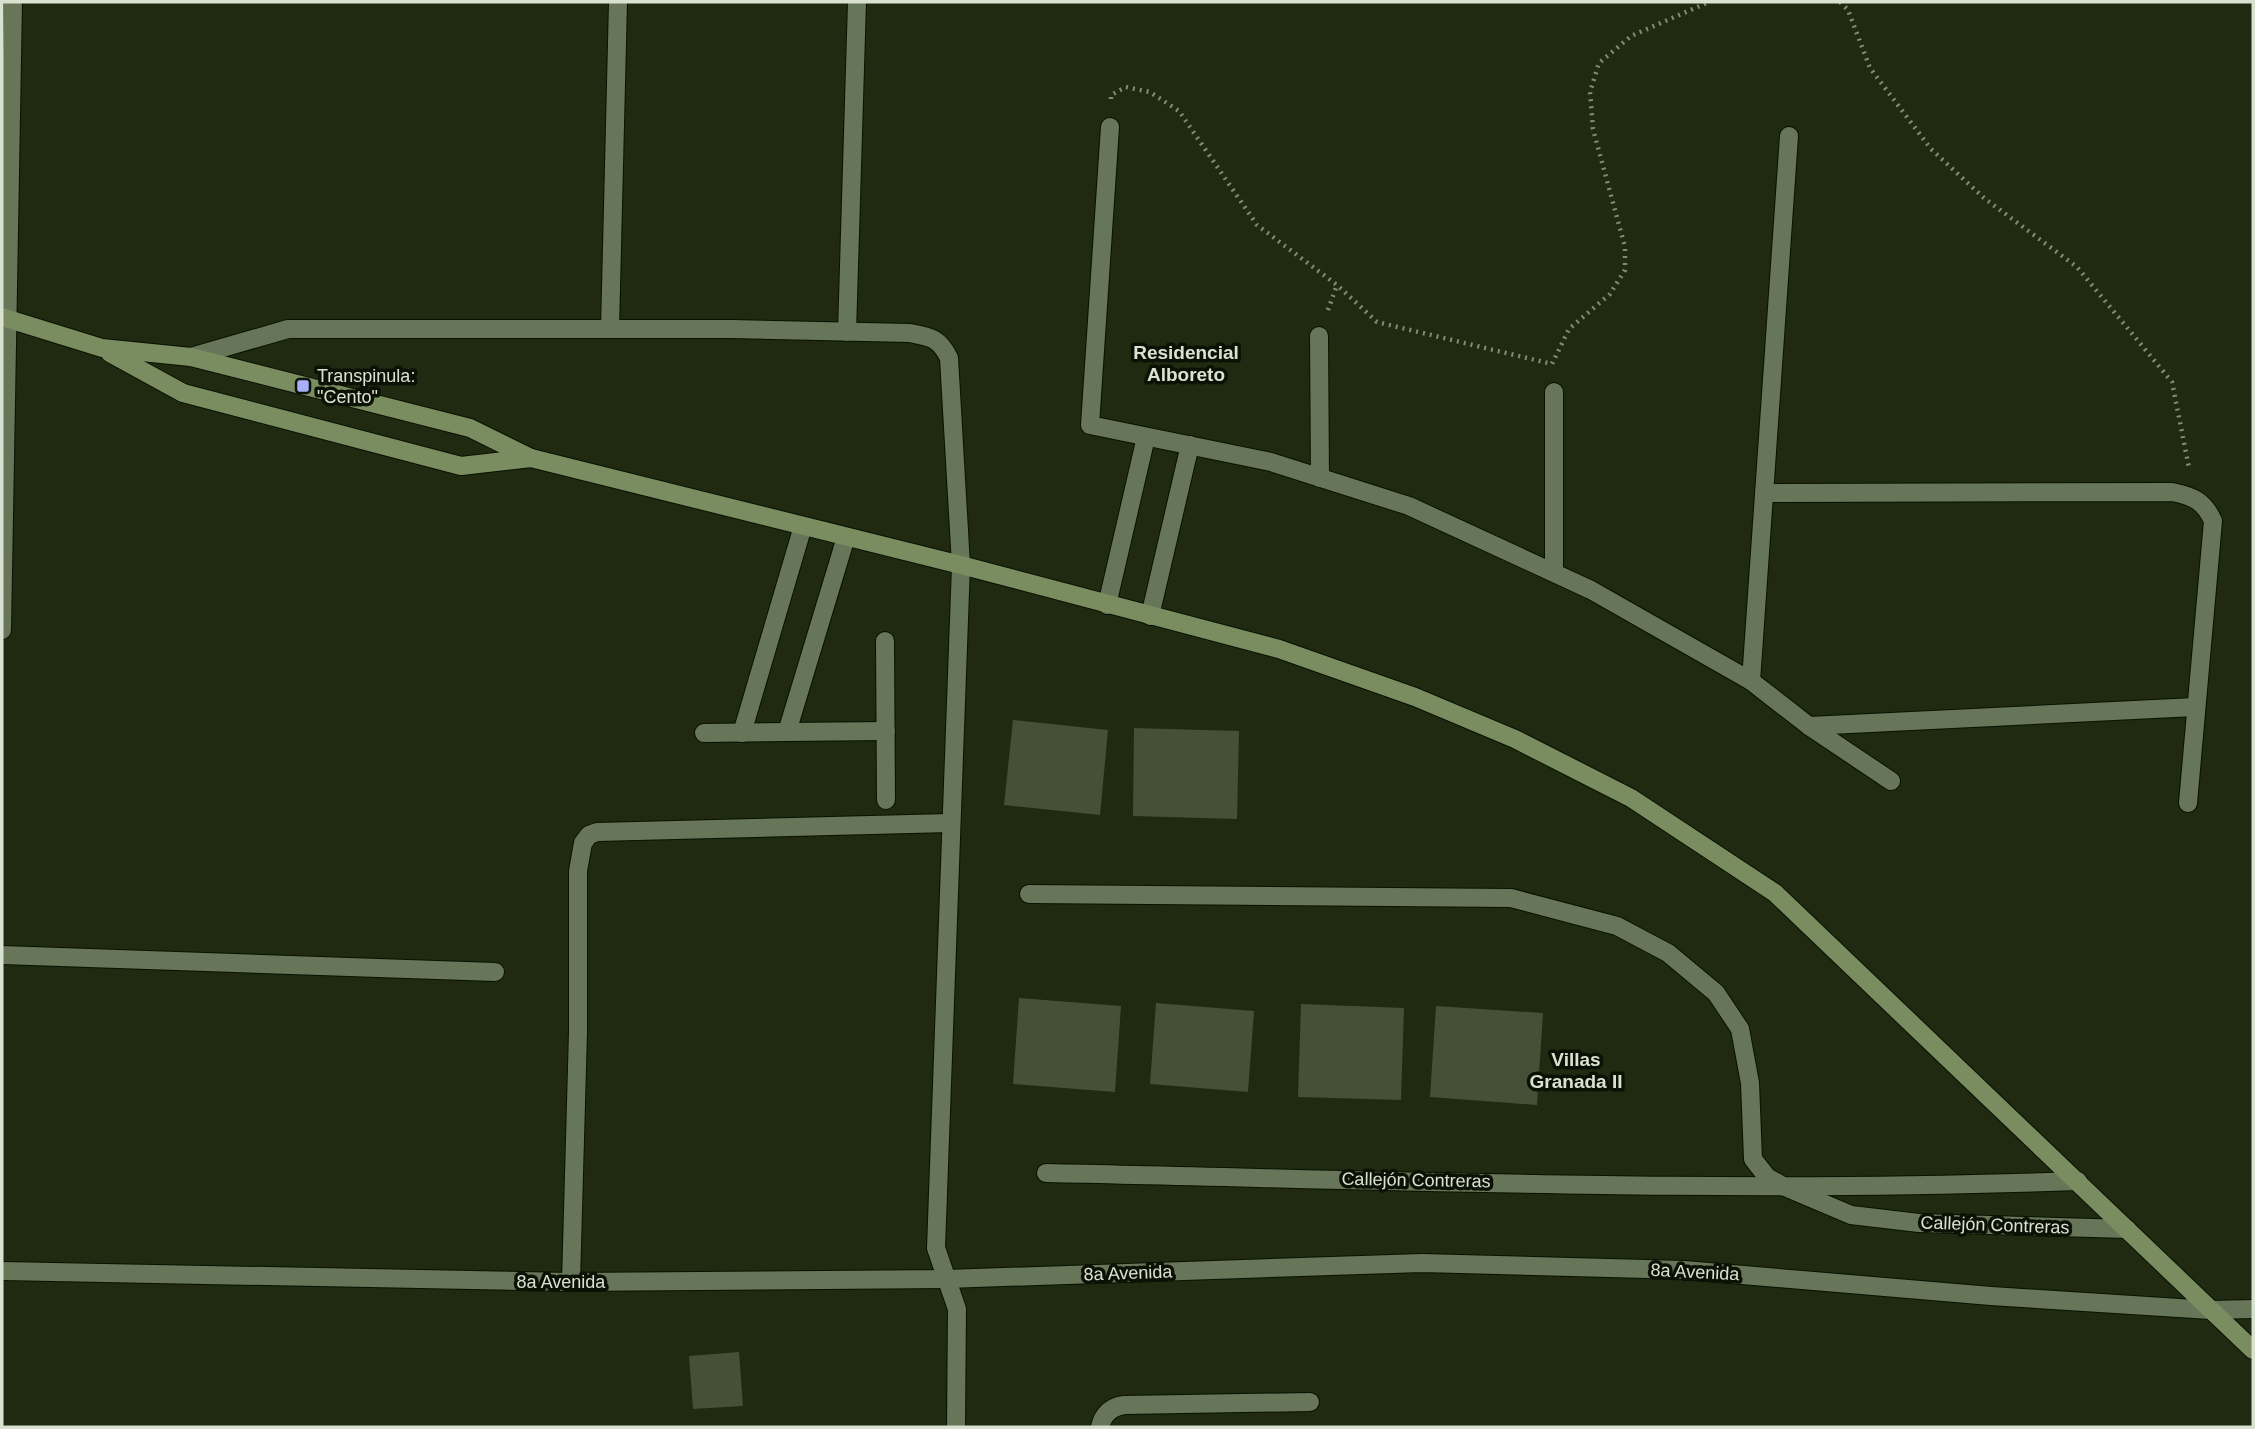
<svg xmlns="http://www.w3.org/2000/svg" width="2255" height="1429" viewBox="0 0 2255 1429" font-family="Arial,sans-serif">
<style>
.building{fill:#445136}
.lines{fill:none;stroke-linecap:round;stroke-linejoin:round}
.street-casing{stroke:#091200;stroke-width:20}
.secondary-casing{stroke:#091200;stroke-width:20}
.path{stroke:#828b77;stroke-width:4.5;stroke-dasharray:2 5;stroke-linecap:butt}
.street{stroke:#677558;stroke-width:18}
.secondary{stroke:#798d61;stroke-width:18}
.poi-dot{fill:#a8b0fc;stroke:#0c1106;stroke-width:2.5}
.labels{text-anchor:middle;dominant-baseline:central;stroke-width:7;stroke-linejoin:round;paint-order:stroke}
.poi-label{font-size:18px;fill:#d9e1d1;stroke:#0c1106;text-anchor:start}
.street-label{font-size:18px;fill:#d9e1d1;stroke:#0c1106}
.neighbourhood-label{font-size:19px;font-weight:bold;fill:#d9e1d1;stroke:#0c1106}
</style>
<rect width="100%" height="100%" fill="#1f2a10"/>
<g class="building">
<polygon points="1013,720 1108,730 1100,815 1004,805"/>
<polygon points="1134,728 1239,731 1237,819 1133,816"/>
<polygon points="1019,998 1121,1006 1115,1092 1013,1084"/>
<polygon points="1156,1003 1254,1011 1248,1092 1150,1084"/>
<polygon points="1301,1004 1404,1008 1401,1100 1298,1097"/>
<polygon points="1436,1006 1543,1013 1537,1105 1430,1097"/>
<polygon points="739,1352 743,1406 693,1409 689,1356"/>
</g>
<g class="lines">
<defs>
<g id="street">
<polyline points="1110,127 1090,425 1271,462 1409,506 1591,590 1751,681 1809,726 1891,781"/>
<polyline points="610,329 618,2"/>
<polyline points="847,332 857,2"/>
<polyline points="1319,336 1320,478"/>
<path d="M191 357 288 329H732L910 333C931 337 939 338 949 358L961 565 936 1248 957 1309 956 1427"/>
<polyline points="1554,392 1554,572"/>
<path d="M1764 493 2172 492C2193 496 2204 501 2213 521L2188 803"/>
<polyline points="1107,605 1146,437"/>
<polyline points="1150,616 1190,445"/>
<polyline points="2,630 13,2"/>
<polyline points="885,641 886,800"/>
<polyline points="1751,681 1789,136"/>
<polyline points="1809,726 2195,707"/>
<polyline points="787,732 846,537"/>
<polyline points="704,733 886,731"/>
<polyline points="742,733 803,526"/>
<polyline points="1029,894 1511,898 1617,926 1668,953 1716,993 1740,1029 1750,1083 1753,1159 1767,1177 1785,1187 1851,1215 1919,1223 2127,1229"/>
<polyline points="2,955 495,972"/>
<path d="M1046 1173C1390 1180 1734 1194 2078 1181"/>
<polyline points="2,1271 571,1282 946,1279 1422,1263 1684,1270 1991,1296 2210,1310 2253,1309"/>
<polyline points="571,1282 578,1032 578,871 583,843 589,835 597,832 950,823"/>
<path d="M1100 1427C1103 1414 1111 1407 1124 1405L1310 1402"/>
</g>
<g id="secondary">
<polyline points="2,317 102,348 191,357 470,428 531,458 961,565 1279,649 1415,697 1515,739 1631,798 1775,893 2253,1350"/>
<polyline points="110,353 183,393 461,466 531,458"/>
</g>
</defs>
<use href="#street" class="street-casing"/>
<use href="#secondary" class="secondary-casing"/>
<g class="path">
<polyline points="1840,2 1848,10 1870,68 1931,149 1984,198 2077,267 2172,382 2189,468"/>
<polyline points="1111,99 1111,95 1126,87 1150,92 1179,111 1257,225 1337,285 1377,322 1552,364 1569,329 1610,294 1625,270 1625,247 1593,129 1590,92 1599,63 1631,36 1709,2"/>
<polyline points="1328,310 1337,285"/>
</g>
<use href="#street" class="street"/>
<use href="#secondary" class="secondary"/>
</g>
<rect class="poi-dot" x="296" y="379" width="14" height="14" rx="3.5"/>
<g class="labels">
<g class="poi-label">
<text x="317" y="376">Transpinula:<tspan x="317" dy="21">"Cento"</tspan></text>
</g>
<g class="street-label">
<text transform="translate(1416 1180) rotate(1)">Callejón Contreras</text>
<text transform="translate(1995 1225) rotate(2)">Callejón Contreras</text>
<text transform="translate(1695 1272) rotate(3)">8a Avenida</text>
<text transform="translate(1128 1273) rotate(-2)">8a Avenida</text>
<text x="561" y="1282">8a Avenida</text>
</g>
<g class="neighbourhood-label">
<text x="1186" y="352">Residencial<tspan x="1186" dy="22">Alboreto</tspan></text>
<text x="1576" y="1059">Villas<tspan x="1576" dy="22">Granada II</tspan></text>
</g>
</g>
<rect width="2255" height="1429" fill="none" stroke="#d9e1d1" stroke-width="7"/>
</svg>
